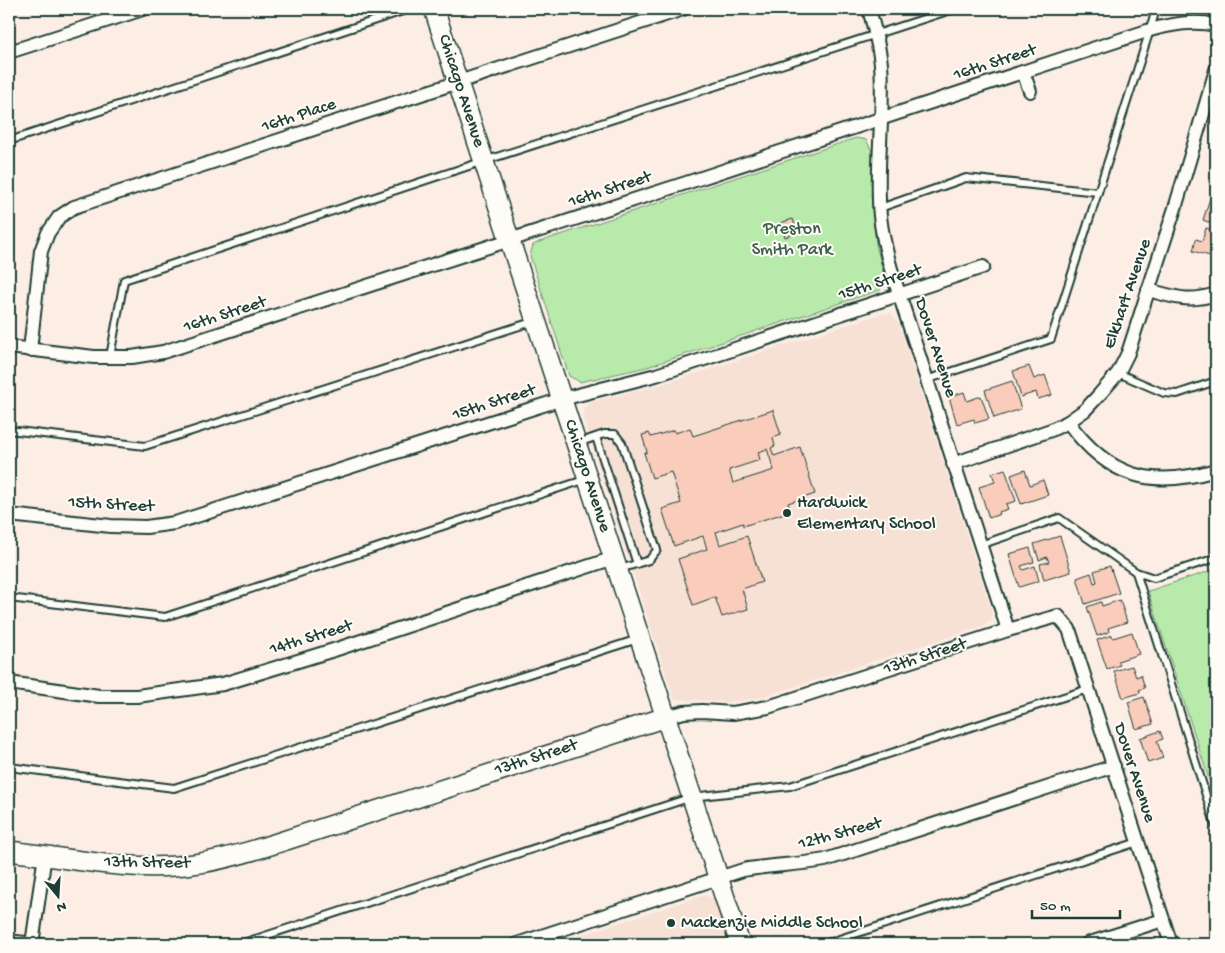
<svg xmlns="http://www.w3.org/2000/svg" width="1225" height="953" viewBox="0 0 1225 953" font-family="'Gochi Hand',sans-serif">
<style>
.built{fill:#f7e1d5}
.green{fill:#b7eaab;stroke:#6b9470}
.building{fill:#f9ccbb;stroke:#1f3d34;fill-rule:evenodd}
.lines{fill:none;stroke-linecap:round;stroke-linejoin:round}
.lane-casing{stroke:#1f3d34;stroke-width:10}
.street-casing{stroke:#1f3d34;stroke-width:16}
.secondary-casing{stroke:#1f3d34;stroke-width:22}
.lane{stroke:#fdfcf7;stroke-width:6}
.street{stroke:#fdfcf7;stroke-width:12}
.secondary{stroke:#fdfcf7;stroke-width:19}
.poi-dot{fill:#1f3d34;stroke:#fdfcf7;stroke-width:2}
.labels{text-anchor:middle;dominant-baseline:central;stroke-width:4;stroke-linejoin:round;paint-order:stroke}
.street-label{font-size:18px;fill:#1f3d34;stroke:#fdfcf7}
.park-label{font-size:18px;fill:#3d604c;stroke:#fdfcf7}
.poi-label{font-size:18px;fill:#1f3d34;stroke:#fdfcf7;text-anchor:start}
</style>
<rect width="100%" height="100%" fill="#fceee5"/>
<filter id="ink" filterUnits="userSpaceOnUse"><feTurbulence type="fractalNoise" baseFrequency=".02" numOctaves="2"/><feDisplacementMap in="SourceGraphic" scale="10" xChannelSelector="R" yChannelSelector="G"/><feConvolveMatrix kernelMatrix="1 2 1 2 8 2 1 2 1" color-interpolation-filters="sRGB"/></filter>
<g filter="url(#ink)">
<g class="built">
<polygon points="884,313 891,313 898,322 991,609 992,615 991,620 983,626 763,697 740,701 724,702 675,699 672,693 583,418 583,409 591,402 663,384"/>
<polygon points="705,895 716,900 732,944 553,944"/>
</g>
<g class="green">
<polygon points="856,138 866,140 872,151 873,215 876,244 885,280 880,290 647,367 580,382 569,376 530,256 533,245 539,242"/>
<polygon points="1216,569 1216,801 1148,591"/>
</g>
<g class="building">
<polygon points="1211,195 1216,197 1216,225 1203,220"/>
<polygon points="793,219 797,233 785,237 780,223"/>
<polygon points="1206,228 1216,231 1216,258 1193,251 1196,239 1202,241"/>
<polygon points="1029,366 1034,379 1045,375 1052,395 1038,399 1036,392 1021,397 1013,371"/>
<polygon points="1012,381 1021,409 994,418 985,390"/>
<polygon points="964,392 967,401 981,396 989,419 975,423 974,419 957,424 949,397"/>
<path d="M773 410 781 435 773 438 775 446 771 448 774 456 800 447 815 494 788 503 791 511 743 526V523L716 532 720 545 747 536 762 582 742 589 748 609 722 617 715 597 693 605 678 559 707 549 703 536 674 546 662 509 681 503 671 472 652 478 644 453 647 452 642 435 649 433 651 437 674 430 675 433 690 428 693 436ZM767 449 774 470 733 483 729 470 760 460 758 452Z"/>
<polygon points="1005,469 1016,501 1006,504 1008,509 999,512 1000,514 989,518 979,487 995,482 992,473"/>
<polygon points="1025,470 1030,485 1043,480 1048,495 1021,504 1011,475"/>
<polygon points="1060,536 1071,572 1044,580 1040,564 1049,562 1047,557 1039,560 1034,544"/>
<polygon points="1030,548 1034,562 1021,566 1023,570 1035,566 1039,581 1019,587 1009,554"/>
<polygon points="1110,566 1119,593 1085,604 1077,578 1091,573 1094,583 1097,582 1094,571"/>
<polygon points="1120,600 1127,622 1108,628 1109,632 1097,636 1087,607 1101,602 1102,606"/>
<polygon points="1132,632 1139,654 1118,661 1120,665 1107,669 1097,640 1112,635 1113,638"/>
<polygon points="1132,666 1136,677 1141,675 1145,688 1139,690 1140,693 1123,698 1114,671"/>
<polygon points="1144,697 1153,724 1136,729 1128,702"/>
<polygon points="1160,731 1163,739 1157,741 1163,758 1148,763 1140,738"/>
</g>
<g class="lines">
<defs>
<g id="lane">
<polyline points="9,141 409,9"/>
<polyline points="880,208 966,178 1098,192"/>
<polyline points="110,357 124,280 484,161 954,9"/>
<polyline points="1118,373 1164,393 1177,394 1216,381"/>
<polyline points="926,380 1051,339 1150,30 1156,9"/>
<polyline points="9,430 145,446 535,321"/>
<polyline points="596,437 637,564"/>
<polyline points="578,443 604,434 615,434 622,443 657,550 649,560 620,569"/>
<polyline points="980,545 1059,518 1136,572 1154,578 1216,558"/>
<polyline points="1136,572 1216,827"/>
<polyline points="9,598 165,617 587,479"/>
<polyline points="9,767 174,788 638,639"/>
<polyline points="9,938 56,944"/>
<polyline points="240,944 692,797 790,786 1088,689"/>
<polyline points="824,944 1138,842"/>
</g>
<g id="street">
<path d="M869 9C874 27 879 45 881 64 885 115 875 166 880 216 882 234 886 251 891 269L1008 630"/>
<polyline points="9,52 143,9"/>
<polyline points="1023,72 1030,91"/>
<path d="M1148 290C1175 297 1188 303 1216 294"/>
<path d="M9 347 94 357H132L163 352 686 183 1150 30C1173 24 1193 20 1216 25"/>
<polyline points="30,350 41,251 48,233 59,217 74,207 683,9"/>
<path d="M1068 422C1109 478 1151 489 1216 470"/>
<polyline points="953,464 1051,430 1068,422 1085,410 1099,395 1118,373 1128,353 1176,205 1216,70"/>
<polyline points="9,515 111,526 146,527 175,523 562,399 656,375 983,267"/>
<polyline points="9,683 99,696 137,696 223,684 337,649 614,558"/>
<polyline points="666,717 684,712 702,711 733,713 768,707 1008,630 1058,616 1069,629 1171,944"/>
<polyline points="32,944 45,855"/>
<path d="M517 944 743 870C770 865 798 865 825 860L1114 766"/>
<polyline points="1087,944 1163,920"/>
</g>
<g id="secondary">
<polyline points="434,9 740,944"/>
<path d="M9 851C71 858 137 874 200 863 226 859 252 851 277 843L666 717"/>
</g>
</defs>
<use href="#lane" class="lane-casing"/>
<use href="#street" class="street-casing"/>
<use href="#secondary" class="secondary-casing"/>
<use href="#lane" class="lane"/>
<use href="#street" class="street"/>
<use href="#secondary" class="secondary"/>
</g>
</g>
<g class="poi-dot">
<circle cx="787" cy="513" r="5"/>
<circle cx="671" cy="923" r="5"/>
</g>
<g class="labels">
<g class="street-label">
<text transform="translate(995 63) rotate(-18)">16th Street</text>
<text transform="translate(461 91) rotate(72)">Chicago Avenue</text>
<text transform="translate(299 116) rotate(-18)">16th Place</text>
<text transform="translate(610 190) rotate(-18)">16th Street</text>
<text transform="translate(880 283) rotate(-18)">15th Street</text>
<text transform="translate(1128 294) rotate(-71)">Elkhart Avenue</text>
<text transform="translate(225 315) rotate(-18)">16th Street</text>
<text transform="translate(935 348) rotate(72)">Dover Avenue</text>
<text transform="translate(494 403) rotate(-18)">15th Street</text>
<text transform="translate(587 476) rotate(72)">Chicago Avenue</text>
<text transform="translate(111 505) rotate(3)">15th Street</text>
<text transform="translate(311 638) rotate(-17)">14th Street</text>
<text transform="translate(925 657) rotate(-18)">13th Street</text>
<text transform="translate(536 758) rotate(-18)">13th Street</text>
<text transform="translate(1134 773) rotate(72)">Dover Avenue</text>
<text transform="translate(840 834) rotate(-15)">12th Street</text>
<text transform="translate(147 863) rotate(1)">13th Street</text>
</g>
<g class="park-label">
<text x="792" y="229">Preston<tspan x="792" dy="21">Smith Park</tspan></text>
</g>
<g class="poi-label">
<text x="797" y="503">Hardwick<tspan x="797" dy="21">Elementary School</tspan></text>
<text x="681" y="923">Mackenzie Middle School</text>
</g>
</g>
<rect width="1225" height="953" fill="none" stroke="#fdfcf7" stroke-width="30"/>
<rect x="15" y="15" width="1195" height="923" fill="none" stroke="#1f3d34" stroke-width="2" filter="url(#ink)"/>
<g transform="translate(58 896) rotate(162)" stroke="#fdfcf7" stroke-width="4" paint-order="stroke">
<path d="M0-4L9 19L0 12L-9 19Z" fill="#1f3d34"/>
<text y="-8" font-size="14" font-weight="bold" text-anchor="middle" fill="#1f3d34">N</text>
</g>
<path d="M1032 910v8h88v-8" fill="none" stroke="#1f3d34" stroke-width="2.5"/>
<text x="1040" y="910" font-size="15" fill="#1f3d34" stroke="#fdfcf7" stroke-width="4" paint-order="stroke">50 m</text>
</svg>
